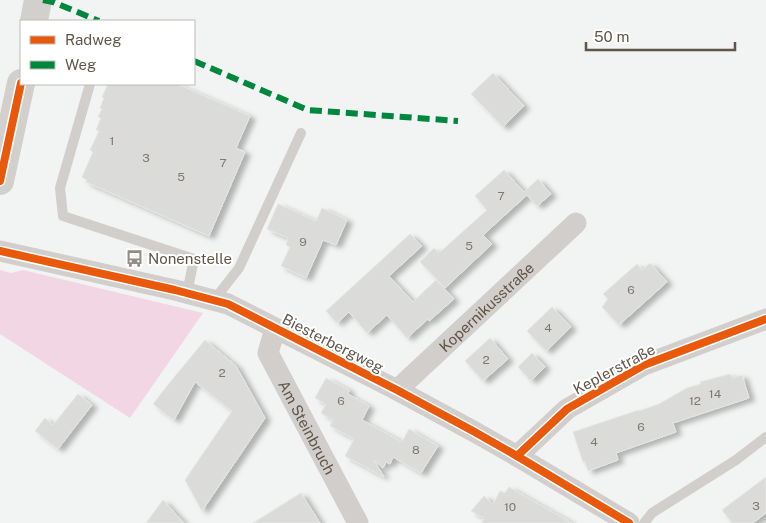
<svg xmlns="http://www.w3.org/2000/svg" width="766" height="523" viewBox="0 0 766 523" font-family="'Public Sans',sans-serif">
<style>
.green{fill:#f2d6e4}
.building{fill:#dbdbda;stroke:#e5e5e4;filter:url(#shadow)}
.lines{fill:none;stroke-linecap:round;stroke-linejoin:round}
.lane{stroke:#d1cecc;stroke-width:10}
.street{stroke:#d1cecc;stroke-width:21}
.secondary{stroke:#d2d0cd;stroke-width:28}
.quiet{stroke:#00873e;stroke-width:6;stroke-dasharray:12 6;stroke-linecap:butt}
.cycleway-casing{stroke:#fff;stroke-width:11}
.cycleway{stroke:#e8590c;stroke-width:8}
.labels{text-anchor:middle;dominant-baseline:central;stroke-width:4;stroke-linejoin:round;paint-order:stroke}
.number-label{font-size:12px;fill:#80786d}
.poi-label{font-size:15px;fill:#605648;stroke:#fff;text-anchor:start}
.street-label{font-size:15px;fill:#605648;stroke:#fff}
</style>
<defs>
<filter id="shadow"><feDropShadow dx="5.5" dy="3" stdDeviation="2.5" flood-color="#0004"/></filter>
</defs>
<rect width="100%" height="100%" fill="#f2f3f3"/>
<polygon class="green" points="0,270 11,273 23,270 203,313 130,418 0,334"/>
<g class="building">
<polygon points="493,73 524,106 503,127 471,94"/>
<polygon points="108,84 177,84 250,116 236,148 245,152 209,236 86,182 87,180 82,177 93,152 90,150 99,131 96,130 101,118 98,117 102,109 100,108 104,98 102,97"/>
<polygon points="504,170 524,192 538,179 551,194 537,206 527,195 483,235 492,244 445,288 420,262 434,248 439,253 487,210 475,196"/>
<polygon points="278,204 316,221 322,208 347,220 336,245 323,240 306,278 281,266 290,247 286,245 288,238 267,229"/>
<polygon points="410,234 422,246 389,276 413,302 436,280 454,299 429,321 428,319 407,338 387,315 367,333 349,312 337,323 326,311"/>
<polygon points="650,263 667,282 619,325 602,307 608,299 603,294 637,264 642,270"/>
<polygon points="552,307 571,327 546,351 527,331"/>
<polygon points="490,338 508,359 483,381 465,361"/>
<polygon points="205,340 236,366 265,418 202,511 185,480 232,411 195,382 174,420 153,404 171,381"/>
<polygon points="532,353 545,367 531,381 518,367"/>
<polygon points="730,374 732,378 742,375 749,398 673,423 676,432 616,453 618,460 588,471 585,462 583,462 573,432 639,410 639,411 659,404 687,388 701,384 700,382"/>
<polygon points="326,378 349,390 348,394 369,406 362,420 402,442 409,429 438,446 421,473 393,457 390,464 386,462 383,468 374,460 384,477 345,456 354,439 330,426 333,420 321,413 326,404 315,398"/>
<polygon points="78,394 92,405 58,449 35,431 45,418 53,425"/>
<polygon points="766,477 766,513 753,523 732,523 722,510"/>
<polygon points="509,487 528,498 572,523 482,523 484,518 471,511 484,496 493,504 500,491 505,493"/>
<polygon points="301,493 320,523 253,523"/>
<polygon points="163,500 184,523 146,523"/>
</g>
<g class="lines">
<g class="lane">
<polyline points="90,84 60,188 63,216 194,259 187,293"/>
<polyline points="214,300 239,268 301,133"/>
<polyline points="644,523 652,513 736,460 766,437"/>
</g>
<g class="street">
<polyline points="0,251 175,290 228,304 397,390 473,431 517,456 629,523"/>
<path id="s1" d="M275 329 268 353 358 523"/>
<path id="s2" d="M397 390 576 223"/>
<polyline points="517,456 567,409 644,365 766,319"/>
</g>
<g class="secondary">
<polyline points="34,21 38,0"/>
<polyline points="0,181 21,83"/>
</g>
<g class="quiet">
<polyline points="43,0 53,2 99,21"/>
<polyline points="194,61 308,110 458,121"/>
</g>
<defs>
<g id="cycleway">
<polyline points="0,181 21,83"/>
<polyline points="0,251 175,290 228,304 397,390 473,431 517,456 629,523"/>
<polyline points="517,456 567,409 644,365 766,319"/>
</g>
</defs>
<use href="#cycleway" class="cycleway-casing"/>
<use href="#cycleway" class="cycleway"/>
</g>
<defs>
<symbol id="bus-bare" viewBox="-9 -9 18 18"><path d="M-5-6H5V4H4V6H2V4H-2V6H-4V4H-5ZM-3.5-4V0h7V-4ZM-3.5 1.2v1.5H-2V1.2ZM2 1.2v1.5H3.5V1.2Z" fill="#938d84" stroke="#fff" stroke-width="2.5" paint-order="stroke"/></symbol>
</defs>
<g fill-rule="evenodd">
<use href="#bus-bare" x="122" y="246" width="25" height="25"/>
</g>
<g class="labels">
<g class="number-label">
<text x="112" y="141">1</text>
<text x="146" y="158">3</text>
<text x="223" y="163">7</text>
<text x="181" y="177">5</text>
<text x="501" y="196">7</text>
<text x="303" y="242">9</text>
<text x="469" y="246">5</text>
<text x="631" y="290">6</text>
<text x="548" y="328">4</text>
<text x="486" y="360">2</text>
<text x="222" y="373">2</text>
<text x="715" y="394">14</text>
<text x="341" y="401">6</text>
<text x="695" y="401">12</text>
<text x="641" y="427">6</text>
<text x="594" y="442">4</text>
<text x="416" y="450">8</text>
<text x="756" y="506">3</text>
<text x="510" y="507">10</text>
</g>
<g class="poi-label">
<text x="148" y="258">Nonenstelle</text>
</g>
<g class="street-label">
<text stroke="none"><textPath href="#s2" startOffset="122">Kopernikusstraße</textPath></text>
<text transform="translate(333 343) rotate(27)">Biesterbergweg</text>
<text transform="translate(614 369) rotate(-28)">Keplerstraße</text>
<text stroke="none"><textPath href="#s1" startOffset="109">Am Steinbruch</textPath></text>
</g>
</g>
<rect x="20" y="20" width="175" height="65" fill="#ffffff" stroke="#bfbbb6"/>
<rect x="30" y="36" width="25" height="8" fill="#e8590c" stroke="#bfbbb6"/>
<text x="65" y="45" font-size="15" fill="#605648">Radweg</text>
<rect x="30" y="61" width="25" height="8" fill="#00873e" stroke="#bfbbb6"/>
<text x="65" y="70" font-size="15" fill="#605648">Weg</text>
<path d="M586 42v8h149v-8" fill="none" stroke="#605648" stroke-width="2.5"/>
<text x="594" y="42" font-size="15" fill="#605648" stroke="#ffffff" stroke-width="4" paint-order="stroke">50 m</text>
</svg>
